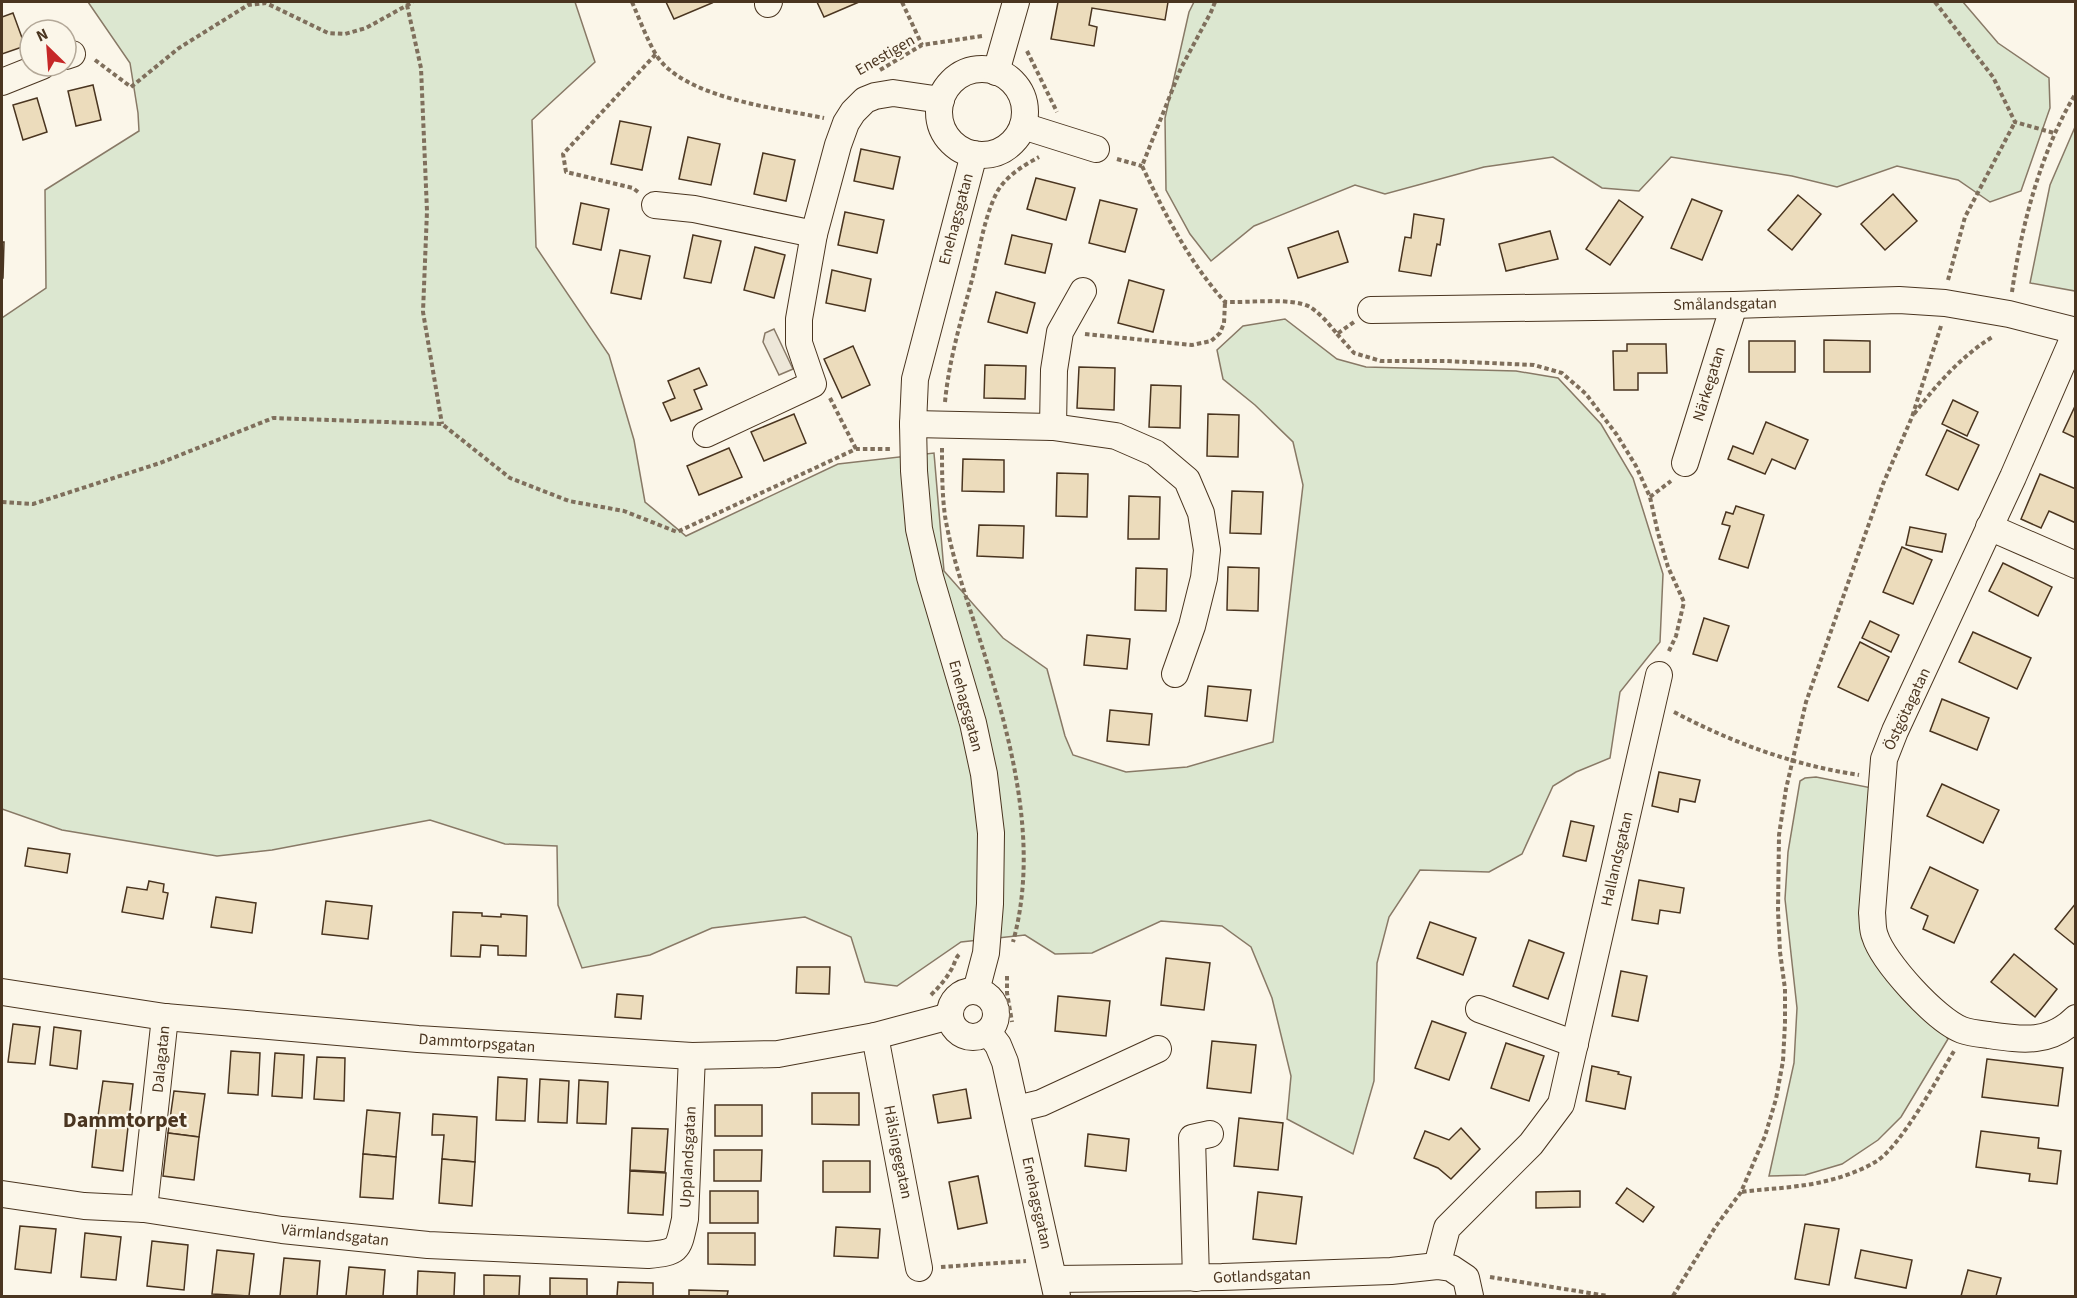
<svg xmlns="http://www.w3.org/2000/svg" width="2077" height="1298" viewBox="0 0 2077 1298" font-family="'Source Sans 3',sans-serif">
<style>
.green{fill:#dce7d0;stroke:#887966;stroke-width:1.5}
.parking{fill:#ede7d9;stroke:#887966;stroke-width:1.5}
.building{fill:#ecdcbc;stroke:#4a3520;stroke-width:1.5}
.lines{fill:none;stroke-linecap:round;stroke-linejoin:round}
.minor-casing{stroke:#4a3520;stroke-width:28}
.path{stroke:#7f6f5c;stroke-width:4;stroke-dasharray:4.5 3;stroke-linecap:butt}
.minor{stroke:#fbf6e9;stroke-width:26}
.labels{text-anchor:middle;dominant-baseline:central;stroke-width:4.5;stroke-linejoin:round;paint-order:stroke}
.street-label{font-size:16px;fill:#4a3520;stroke:#fbf6e9}
.district-label{font-size:22px;font-weight:bold;fill:#4a3520;stroke:#fbf6e9}
</style>
<rect width="100%" height="100%" fill="#fbf6e9"/>
<g class="green">
<polygon points="88,2 575,2 595,62 532,120 536,247 609,355 634,440 645,502 686,536 838,464 934,453 944,571 1003,638 1047,669 1065,736 1073,755 1126,772 1187,767 1273,742 1303,485 1293,442 1255,405 1223,379 1217,350 1243,326 1285,319 1337,359 1366,367 1516,371 1558,378 1601,424 1633,478 1663,574 1660,642 1620,692 1610,758 1576,772 1553,786 1522,854 1489,872 1420,870 1389,917 1377,963 1374,1081 1353,1154 1287,1119 1291,1076 1272,998 1251,947 1222,926 1161,921 1092,953 1055,954 1025,935 961,942 897,986 865,982 851,937 805,917 712,928 650,955 582,968 558,905 557,846 505,844 430,820 272,850 217,856 62,830 2,809 2,318 46,288 45,190 139,131 138,113 130,63"/>
<polygon points="1194,2 1963,2 1998,43 2049,78 2050,108 2021,191 1990,202 1958,180 1897,166 1837,187 1792,176 1671,157 1639,191 1602,188 1553,157 1484,167 1385,194 1355,185 1254,226 1211,261 1190,234 1166,190 1165,118 1189,12"/>
<polygon points="2075,127 2075,291 2030,283 2050,185"/>
<polygon points="1816,777 1872,788 1863,925 1948,1039 1901,1117 1878,1140 1842,1164 1805,1175 1769,1176 1794,1063 1797,1008 1785,899 1788,852 1800,781 1805,778"/>
</g>
<polygon class="parking" points="774,329 793,369 779,375 763,342 765,333"/>
<g class="building">
<polygon points="666,2 711,2 712,3 674,19"/>
<polygon points="817,2 859,2 824,17"/>
<polygon points="1058,2 1168,2 1165,20 1092,8 1089,25 1097,27 1094,46 1051,39"/>
<polygon points="13,13 25,46 2,54 2,17"/>
<polygon points="93,85 101,120 76,126 68,91"/>
<polygon points="37,98 47,132 23,140 13,105"/>
<polygon points="620,121 651,127 642,170 611,164"/>
<polygon points="688,137 720,144 711,185 679,179"/>
<polygon points="861,149 900,157 893,189 854,181"/>
<polygon points="763,153 795,160 786,201 754,194"/>
<polygon points="1036,178 1075,188 1066,220 1027,209"/>
<polygon points="1893,194 1917,221 1885,250 1861,224"/>
<polygon points="1798,195 1821,214 1792,250 1768,230"/>
<polygon points="1692,199 1722,211 1702,260 1671,248"/>
<polygon points="1100,200 1137,209 1125,252 1089,243"/>
<polygon points="1619,200 1643,217 1610,265 1586,249"/>
<polygon points="581,203 609,209 601,250 573,244"/>
<polygon points="845,212 884,220 877,253 838,245"/>
<polygon points="1414,214 1444,219 1440,245 1437,244 1431,276 1399,271 1405,237 1411,238"/>
<polygon points="1338,231 1348,262 1298,278 1288,248"/>
<polygon points="1550,231 1558,259 1506,271 1499,244"/>
<polygon points="693,235 721,241 711,283 684,278"/>
<polygon points="1012,235 1052,244 1045,273 1005,264"/>
<polygon points="2,242 4,242 3,278 2,278"/>
<polygon points="755,247 785,255 774,298 744,290"/>
<polygon points="620,250 650,256 641,299 611,293"/>
<polygon points="832,270 871,279 865,311 826,303"/>
<polygon points="1129,280 1164,290 1153,332 1118,323"/>
<polygon points="996,292 1035,303 1027,333 988,322"/>
<polygon points="1824,340 1870,341 1870,372 1824,372"/>
<rect x="1749" y="341" width="46" height="31"/>
<polygon points="1627,344 1666,344 1667,373 1638,373 1638,390 1614,390 1613,351 1627,351"/>
<polygon points="853,346 870,385 842,398 824,359"/>
<polygon points="985,365 1026,366 1025,399 984,398"/>
<polygon points="1079,367 1115,368 1114,410 1077,408"/>
<polygon points="699,368 707,385 694,390 702,409 671,421 663,403 675,398 668,381"/>
<polygon points="1151,385 1181,386 1180,428 1149,427"/>
<polygon points="1953,400 1978,412 1967,436 1942,424"/>
<polygon points="2076,404 2076,438 2063,432"/>
<polygon points="794,414 806,443 764,461 751,432"/>
<polygon points="1208,414 1239,415 1238,457 1207,456"/>
<polygon points="1766,422 1808,440 1795,469 1772,459 1765,474 1728,459 1733,446 1753,454"/>
<polygon points="1947,430 1979,445 1958,490 1926,475"/>
<polygon points="729,448 742,477 699,495 687,466"/>
<polygon points="963,459 1004,460 1004,492 962,491"/>
<polygon points="1057,473 1088,474 1087,517 1056,516"/>
<polygon points="2040,474 2076,489 2076,523 2049,511 2041,528 2021,519"/>
<polygon points="1232,491 1263,492 1261,534 1230,533"/>
<polygon points="1129,496 1160,497 1159,539 1128,539"/>
<polygon points="1736,506 1764,515 1748,568 1719,559 1730,526 1722,524 1726,512 1733,514"/>
<polygon points="979,525 1024,526 1023,558 977,556"/>
<polygon points="1910,527 1946,534 1942,552 1906,545"/>
<polygon points="1902,547 1932,560 1913,604 1883,592"/>
<polygon points="2003,563 2052,587 2038,616 1989,591"/>
<polygon points="1228,567 1259,568 1258,611 1227,610"/>
<polygon points="1136,568 1167,569 1166,611 1135,610"/>
<polygon points="1704,618 1729,626 1717,661 1693,654"/>
<polygon points="1870,621 1899,635 1891,652 1862,638"/>
<polygon points="1973,632 2031,658 2017,689 1959,662"/>
<polygon points="1087,635 1130,639 1127,669 1084,665"/>
<polygon points="1860,642 1889,657 1868,701 1838,687"/>
<polygon points="1208,686 1251,690 1247,721 1205,716"/>
<polygon points="1942,699 1989,718 1977,750 1930,731"/>
<polygon points="1110,710 1152,714 1149,745 1107,741"/>
<polygon points="1659,772 1700,780 1695,802 1680,799 1678,812 1652,806"/>
<polygon points="1942,784 1999,810 1983,843 1927,816"/>
<polygon points="1571,821 1594,826 1586,861 1563,856"/>
<polygon points="28,848 70,854 67,873 25,866"/>
<polygon points="1930,867 1978,890 1954,943 1923,929 1928,916 1911,908"/>
<polygon points="1639,880 1684,888 1680,913 1660,910 1658,924 1632,920"/>
<polygon points="149,881 164,884 163,892 168,893 163,919 122,912 127,887 147,890"/>
<polygon points="216,897 256,903 252,933 211,927"/>
<polygon points="326,901 372,906 368,939 322,934"/>
<polygon points="2076,903 2076,946 2055,929"/>
<polygon points="453,912 482,913 482,916 501,917 501,914 527,916 526,956 498,955 498,946 481,945 480,957 451,956"/>
<polygon points="1430,922 1476,938 1463,975 1417,958"/>
<polygon points="1529,940 1564,953 1548,999 1513,986"/>
<polygon points="2014,954 2057,989 2035,1017 1991,982"/>
<polygon points="1166,958 1210,963 1204,1010 1161,1005"/>
<polygon points="797,967 830,967 829,994 796,993"/>
<polygon points="1621,971 1647,976 1638,1021 1612,1016"/>
<polygon points="617,994 643,996 641,1019 615,1017"/>
<polygon points="1058,996 1110,1001 1106,1036 1055,1031"/>
<polygon points="1432,1021 1466,1033 1449,1080 1415,1068"/>
<polygon points="13,1024 40,1027 35,1064 8,1062"/>
<polygon points="54,1027 81,1031 77,1069 50,1065"/>
<polygon points="1212,1041 1256,1045 1251,1093 1207,1088"/>
<polygon points="1506,1043 1544,1056 1529,1101 1491,1088"/>
<polygon points="231,1051 260,1053 258,1095 228,1093"/>
<polygon points="275,1053 304,1055 302,1098 272,1096"/>
<polygon points="317,1057 345,1058 344,1101 314,1099"/>
<polygon points="1987,1059 2063,1068 2058,1106 1982,1097"/>
<polygon points="1592,1066 1619,1072 1618,1074 1631,1077 1625,1109 1586,1101"/>
<polygon points="498,1077 527,1079 525,1121 496,1120"/>
<polygon points="540,1079 569,1081 567,1123 538,1122"/>
<polygon points="579,1080 608,1082 606,1124 577,1123"/>
<polygon points="103,1081 133,1084 128,1127 97,1123"/>
<polygon points="966,1089 971,1118 938,1123 933,1095"/>
<polygon points="174,1091 205,1094 199,1137 168,1133"/>
<polygon points="812,1093 859,1093 859,1125 812,1124"/>
<rect x="715" y="1105" width="47" height="31"/>
<polygon points="367,1110 400,1113 396,1157 363,1154"/>
<polygon points="433,1114 477,1117 475,1162 442,1159 444,1135 432,1135"/>
<polygon points="1239,1118 1283,1123 1278,1170 1234,1166"/>
<polygon points="97,1123 128,1127 123,1171 92,1167"/>
<polygon points="632,1128 668,1129 665,1172 630,1170"/>
<polygon points="1461,1128 1480,1149 1451,1179 1438,1168 1414,1158 1425,1131 1449,1140"/>
<polygon points="1981,1131 2039,1138 2038,1148 2061,1151 2057,1184 2029,1181 2030,1174 1976,1167"/>
<polygon points="168,1133 199,1137 194,1180 163,1176"/>
<polygon points="1088,1134 1129,1139 1126,1171 1085,1166"/>
<polygon points="714,1150 762,1150 761,1181 714,1181"/>
<polygon points="363,1154 396,1157 393,1199 360,1197"/>
<polygon points="442,1159 475,1162 472,1206 439,1203"/>
<rect x="823" y="1161" width="47" height="31"/>
<polygon points="630,1171 666,1173 663,1215 628,1213"/>
<polygon points="978,1176 987,1223 958,1229 949,1182"/>
<polygon points="1627,1188 1654,1207 1643,1222 1616,1203"/>
<rect x="710" y="1191" width="48" height="32"/>
<polygon points="1580,1191 1580,1207 1536,1208 1536,1192"/>
<polygon points="1258,1192 1302,1197 1296,1244 1253,1239"/>
<polygon points="1805,1224 1839,1229 1829,1285 1795,1279"/>
<polygon points="20,1226 56,1229 51,1273 15,1269"/>
<polygon points="836,1227 880,1229 878,1258 834,1256"/>
<polygon points="85,1233 121,1237 116,1280 81,1277"/>
<polygon points="708,1233 755,1233 755,1265 708,1264"/>
<polygon points="152,1241 188,1245 184,1290 147,1286"/>
<polygon points="217,1250 254,1254 249,1296 212,1294"/>
<polygon points="1861,1250 1912,1260 1906,1288 1855,1278"/>
<polygon points="284,1258 320,1261 317,1296 280,1296"/>
<polygon points="349,1267 385,1270 383,1296 346,1296"/>
<polygon points="1968,1270 2001,1278 1996,1296 1961,1296"/>
<polygon points="418,1271 455,1273 454,1296 417,1296"/>
<polygon points="484,1275 520,1276 519,1296 484,1296"/>
<polygon points="550,1278 587,1279 587,1296 550,1296"/>
<polygon points="618,1282 653,1283 653,1296 617,1296"/>
<polygon points="689,1290 728,1291 727,1296 689,1296"/>
</g>
<g class="lines">
<defs>
<g id="minor">
<polyline points="768,4 769,2"/>
<polyline points="66,56 72,54"/>
<circle cx="982" cy="112" r="43"/>
<polyline points="996,72 1016,2"/>
<polyline points="2,82 42,66"/>
<polyline points="1023,126 1096,149"/>
<polyline points="974,154 915,379 913,424 914,471 919,529 930,577 973,723 984,774 991,833 990,904 986,953 976,991"/>
<polyline points="655,205 694,209 814,234"/>
<polyline points="1371,310 1734,305 1899,300 1945,303 2009,314 2076,331"/>
<path d="M2076 332 2013 477 1895 731 1884 759 1872 913C1873 921 1872 929 1875 936 1883 962 1936 1020 1962 1030 1970 1033 1981 1034 1989 1035 2023 1040 2050 1044 2076 1018"/>
<polyline points="913,424 1053,427 1116,436 1155,453 1187,480 1201,513 1207,550 1204,578 1192,626 1175,674"/>
<polyline points="1053,427 1054,370 1060,332 1083,291"/>
<polyline points="706,434 813,384 799,343 799,319 814,234 838,145 846,123 853,112 865,100 875,96 893,93 941,100"/>
<polyline points="1685,463 1734,305"/>
<polyline points="1989,527 2076,565"/>
<circle cx="973" cy="1014" r="23"/>
<polyline points="2,992 165,1017 418,1039 692,1056 778,1054 875,1036 950,1016"/>
<polyline points="1479,1009 1575,1044"/>
<polyline points="988,1032 998,1045 1005,1062 1057,1296"/>
<polyline points="875,1036 919,1268"/>
<polyline points="1017,1109 1041,1103 1158,1049"/>
<path d="M2 1194 84 1206 144 1209 282 1230 428 1245 648 1255C680 1252 678 1250 685 1219L692 1056"/>
<polyline points="144,1209 165,1017"/>
<polyline points="1437,1266 1447,1228 1531,1144 1561,1104 1659,675"/>
<polyline points="1196,1278 1192,1138 1210,1134"/>
<polyline points="1054,1279 1222,1277 1391,1271 1437,1266 1451,1268 1466,1278 1470,1296"/>
</g>
</defs>
<use href="#minor" class="minor-casing"/>
<g class="path">
<path d="M632 2C639 18 646 37 655 53 681 98 776 108 824 118"/>
<polyline points="902,2 922,45"/>
<path d="M1215 2 1211 12 1181 68 1142 166C1165 214 1189 262 1225 302 1247 303 1292 297 1310 307 1321 314 1329 324 1337 334L1354 322"/>
<polyline points="1935,2 1993,77 2015,122 2054,133"/>
<polyline points="407,5 421,68 427,211 423,312 442,424"/>
<polyline points="1027,51 1057,112"/>
<polyline points="95,60 131,87 179,48 248,5 266,3 328,33 345,34 366,28 413,2"/>
<polyline points="880,70 922,45 982,36"/>
<polyline points="1117,159 1142,166"/>
<polyline points="638,192 633,188 566,172 563,154 656,54"/>
<polyline points="1948,280 1965,217 2015,122"/>
<path d="M2012 292C2021 227 2041 150 2076 93"/>
<polyline points="1085,334 1192,345 1211,341 1220,333 1224,323 1225,302"/>
<polyline points="1337,334 1354,353 1381,361 1445,361 1534,365 1562,373 1586,394 1617,435 1636,466 1650,497 1658,533 1668,567 1684,602 1676,636 1668,653"/>
<polyline points="830,398 856,449"/>
<path d="M945 402C949 359 962 317 973 276 980 248 984 218 997 192 1006 176 1024 165 1039 157"/>
<path d="M1914 414C1937 384 1961 356 1994 336"/>
<path d="M942 448C942 470 942 494 945 516 953 564 971 610 985 656 1013 747 1039 848 1013 942"/>
<polyline points="1650,497 1671,481"/>
<polyline points="2,502 33,504 160,463 273,418 442,424 510,478 569,501 624,511 677,532 856,449 891,449"/>
<path d="M1674 712C1733 743 1793 765 1859 775"/>
<polyline points="1007,976 1007,993 1012,1022"/>
<path d="M931 995C939 987 946 979 951 970 955 964 955 957 961 953"/>
<path d="M1742 1192C1761 1189 1779 1189 1798 1186 1824 1183 1854 1175 1877 1161 1903 1143 1937 1079 1954 1051"/>
<polyline points="941,1267 1026,1261"/>
<polyline points="1490,1277 1608,1296"/>
<polyline points="1673,1296 1716,1226 1741,1192 1765,1136 1776,1099 1783,1061 1785,1023 1785,989 1780,952 1778,911 1779,835 1786,789 1806,702 1883,484 1912,417 1941,326"/>
</g>
<use href="#minor" class="minor"/>
</g>
<g class="labels">
<g class="street-label">
<text transform="translate(885 55) rotate(-30)">Enestigen</text>
<text transform="translate(956 219) rotate(-75)">Enehagsgatan</text>
<text transform="translate(1725 304) rotate(-1)">Smålandsgatan</text>
<text transform="translate(1709 384) rotate(-73)">Närkegatan</text>
<text transform="translate(966 706) rotate(75)">Enehagsgatan</text>
<text transform="translate(1907 709) rotate(-65)">Östgötagatan</text>
<text transform="translate(1617 859) rotate(-77)">Hallandsgatan</text>
<text transform="translate(477 1043) rotate(4)">Dammtorpsgatan</text>
<text transform="translate(161 1059) rotate(-84)">Dalagatan</text>
<text transform="translate(898 1152) rotate(79)">Hälsingegatan</text>
<text transform="translate(688 1157) rotate(-87)">Upplandsgatan</text>
<text transform="translate(1037 1203) rotate(78)">Enehagsgatan</text>
<text transform="translate(335 1235) rotate(6)">Värmlandsgatan</text>
<text transform="translate(1262 1276) rotate(-2)">Gotlandsgatan</text>
</g>
<g class="district-label">
<text x="125" y="1120">Dammtorpet</text>
</g>
</g>
<rect width="2077" height="1298" fill="none" stroke="#4a3520" stroke-width="6"/>
<g transform="translate(48 48) rotate(335)"><circle r="28" fill="#fbf6e9" stroke="#b4a999" stroke-width="1.5"/>
<path d="M0-4.5L10 22L0 15L-10 22Z" fill="#c62828"/>
<text y="-9" font-size="16" font-weight="bold" text-anchor="middle" fill="#4a3520">N</text>
</g>
</svg>
